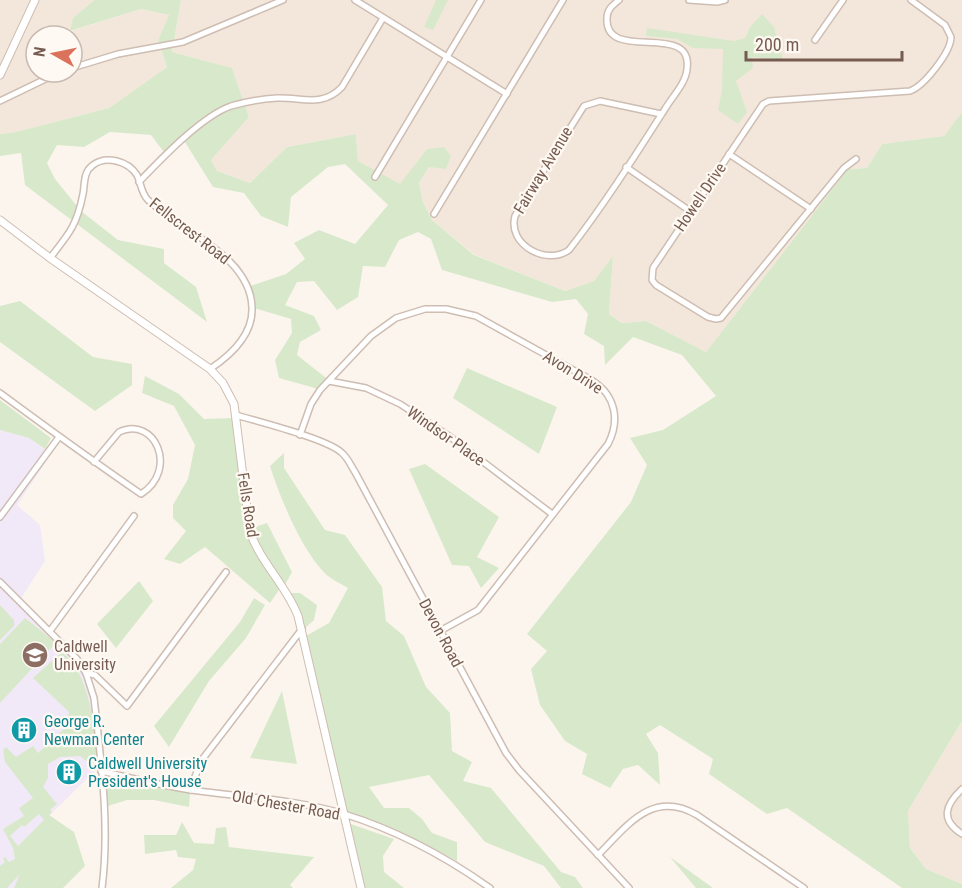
<svg xmlns="http://www.w3.org/2000/svg" width="962" height="888" viewBox="0 0 962 888" font-family="'Roboto Condensed',sans-serif">
<style>
.residential{fill:#f3e7db;fill-rule:evenodd}
.education{fill:#f2e9f8}
.green{fill:#d8e9cb;fill-rule:evenodd}
.lines{fill:none;stroke-linecap:round;stroke-linejoin:round}
.minor-casing{stroke:#cebdb2;stroke-width:8}
.tertiary-casing{stroke:#cebdb2;stroke-width:9}
.minor{stroke:#fff;stroke-width:5}
.tertiary{stroke:#fff;stroke-width:7}
.labels{text-anchor:middle;dominant-baseline:central;stroke-width:4.5;stroke-linejoin:round;paint-order:stroke}
.street-label{font-size:16px;fill:#765c50;stroke:#fef9f3}
.education-label{font-size:16px;fill:#785e54;stroke:#fef9f3;text-anchor:start}
.culture-label{font-size:16px;fill:#0d838f;stroke:#fef9f3;text-anchor:start}
</style>
<rect width="100%" height="100%" fill="#fcf5ed"/>
<g class="residential">
<path d="M0 0H94L73 18 71 31 141 9 169 15 158 40 167 67 109 108 16 132 0 134ZM36 36H72V72H36Z"/>
<polygon points="181,0 962,0 962,112 944,136 882,144 867,168 848,169 706,352 646,321 622,323 609,314 613,257 594,281 565,291 475,255 432,220 423,202 419,183 429,167 427,149 400,185 358,161 356,134 287,147 250,183 217,171 211,160 249,117 232,68 172,52"/>
<polygon points="962,721 962,884 926,869 910,848 908,811"/>
</g>
<polygon class="education" points="0,430 29,438 51,454 17,505 40,525 45,561 18,603 81,668 92,695 99,767 18,846 22,872 14,888 0,888"/>
<g class="green">
<polygon points="94,0 181,0 172,52 232,68 249,117 211,160 217,171 250,183 287,147 356,134 358,161 400,184 427,149 444,147 451,156 446,169 429,167 419,183 423,202 432,220 474,255 565,291 594,281 613,256 609,314 622,323 646,321 706,352 848,169 867,168 882,144 944,136 962,112 962,721 908,811 910,848 926,869 962,884 962,888 902,888 787,808 767,814 709,774 713,759 660,725 646,734 658,753 660,785 638,765 623,769 610,788 582,774 587,754 565,741 540,705 531,669 547,651 527,634 631,502 647,465 630,438 663,430 716,396 682,355 633,337 605,365 604,346 584,334 588,314 576,299 552,302 442,270 431,239 418,232 399,240 385,267 363,266 358,297 337,310 314,281 297,282 285,305 314,316 321,330 300,342 297,355 330,381 322,390 279,378 275,360 292,333 291,319 254,308 250,286 286,274 305,259 294,243 319,230 355,244 388,205 345,164 328,167 291,197 288,227 261,216 244,193 213,187 183,139 166,155 151,135 110,132 84,147 57,145 47,163 55,179 81,211 118,240 164,249 164,263 196,287 207,322 25,185 21,153 0,156 0,134 16,132 109,108 167,67 158,40 169,15 141,9 70,31 73,18"/>
<polygon points="436,0 448,0 433,30 424,27"/>
<polygon points="762,14 774,27 783,60 752,57 753,68 736,81 747,112 738,124 718,110 722,90 723,49 693,48 677,39 646,36 647,28 734,41 745,38 750,27"/>
<polygon points="20,301 93,357 132,364 132,385 95,411 0,342 0,306"/>
<polygon points="467,368 557,407 539,454 453,398"/>
<polygon points="145,376 179,394 204,419 232,418 244,519 253,548 281,587 270,603 205,547 180,564 164,559 186,531 173,518 173,505 188,479 195,445 174,406 142,393"/>
<polygon points="0,400 51,438 45,449 29,438 0,430"/>
<path d="M284 453V468L325 530 345 535 382 587 386 621 404 636 426 687 450 713 452 751 472 762 463 781 491 788 561 872 575 877 583 888H561L544 866 485 842 429 775 369 787 384 808H409L422 819 432 833 457 842V861L429 846 347 811 343 804 304 637 329 623 348 588C342 584 334 581 328 576 303 554 280 498 270 466Z"/>
<polygon points="425,464 499,517 477,557 499,568 481,588 469,566 452,565 409,469"/>
<polygon points="267,523 292,572 285,585 258,545 252,528"/>
<polygon points="139,581 153,601 116,648 97,624"/>
<polygon points="291,593 300,593 317,605 314,620 304,629"/>
<polygon points="254,598 265,605 246,638 209,681 169,747 154,726 240,622"/>
<polygon points="0,605 14,620 14,626 0,640"/>
<polygon points="25,618 54,641 53,646 0,703 0,644"/>
<path d="M62 652C93 679 92 724 98 762L95 768 80 756 60 757 48 764V778L43 787 57 804 50 810 52 812 49 815 74 832 85 866 63 888H14L20 874 7 888H0V866L5 862 3 859 5 857 9 862 15 859 13 848 3 829 24 816 19 808 33 798 5 762 3 750 6 747 16 757 33 746 38 753 64 729 69 712 33 678ZM39 814 44 820 18 846 10 836 22 825 24 827Z"/>
<polygon points="282,691 297,764 250,758"/>
<polygon points="105,777 190,793 189,807 154,800 127,800 108,806"/>
<polygon points="182,822 194,843 214,844 216,828 226,827 229,847 314,857 290,885 293,888 171,888 193,870 196,859 178,857 176,850 145,854 144,835 176,835"/>
<polygon points="348,823 394,839 383,856 384,872 404,888 362,888"/>
<polygon points="670,857 713,888 696,888"/>
</g>
<g class="lines">
<defs>
<g id="minor">
<polyline points="355,0 507,94"/>
<path d="M619 0C613 5 607 9 607 18 604 64 694 20 687 69 686 83 672 97 665 109 635 156 604 205 569 250 547 266 507 245 515 216L584 106 600 101 661 114"/>
<polyline points="689,0 717,2 725,0"/>
<polyline points="815,40 843,0"/>
<polyline points="72,68 118,54 183,42 283,0"/>
<polyline points="0,101 60,72"/>
<polyline points="729,154 811,209"/>
<path d="M856 159 844 168 721 318 716 319 708 317 656 285 652 280 653 268 763 104 769 101 910 91C924 86 951 52 951 37L945 25 911 0"/>
<polyline points="626,167 690,211"/>
<polyline points="375,177 481,0"/>
<path d="M139 182C161 159 202 116 231 106 245 102 262 99 277 98 302 97 322 108 342 87L383 18"/>
<polyline points="434,214 563,0"/>
<path d="M50 258C69 234 77 225 83 194 85 184 83 172 93 165 106 155 128 161 137 175 141 183 141 193 148 200 181 231 251 256 252 308 253 335 231 355 210 369"/>
<polyline points="329,381 366,388 400,404 449,436 552,514"/>
<path d="M0 393C46 427 93 461 141 494 179 470 155 415 119 432L94 462"/>
<path d="M236 415C259 422 328 439 342 453 348 458 351 466 355 472L506 753 519 770 629 888"/>
<path d="M300 435 311 404 320 390 371 336 396 318 425 309H446L476 316 593 381C616 396 620 421 608 444L478 610 440 631"/>
<polyline points="0,517 59,437"/>
<path d="M0 582 77 659 86 673 94 698C101 761 110 825 102 888"/>
<polyline points="50,631 134,516"/>
<polyline points="86,673 95,675 127,706 226,572"/>
<path d="M101 771C131 778 160 785 191 790 241 797 295 799 344 814 396 830 446 857 490 888"/>
<path d="M962 789C945 805 940 820 962 834"/>
<polyline points="190,790 201,761 302,629"/>
<path d="M598 855C627 826 652 789 697 815L804 888"/>
</g>
<g id="tertiary">
<polyline points="0,75 35,0"/>
<path d="M0 220 50 258 210 369 223 383 234 404 250 532C261 563 286 585 298 616L361 888"/>
</g>
</defs>
<use href="#minor" class="minor-casing"/>
<use href="#tertiary" class="tertiary-casing"/>
<use href="#minor" class="minor"/>
<use href="#tertiary" class="tertiary"/>
</g>
<defs>
<symbol id="university-disc" viewBox="-11 -11 22 22"><circle r="9.5" fill="#8d6e63" stroke="#fef9f3"/><path d="M0-5L7-2L0 1L-7-2ZM-4 1L0 2.5L4 1V4Q0 6-4 4Z" fill="#fff"/></symbol>
<symbol id="building-disc" viewBox="-11 -11 22 22"><circle r="9.5" fill="#0f9aa8" stroke="#fef9f3"/><path d="M-4-6H4V6H1V3H-1V6H-4ZM-2.5-4.3h1.7v1.8h-1.7ZM.8-4.3h1.7v1.8H.8ZM-2.5-1h1.7V.8h-1.7ZM.8-1h1.7V.8H.8Z" fill="#fff"/></symbol>
</defs>
<g fill-rule="evenodd">
<use href="#university-disc" x="20" y="640" width="30" height="30"/>
<use href="#building-disc" x="9" y="715" width="30" height="30"/>
<use href="#building-disc" x="54" y="757" width="30" height="30"/>
</g>
<g class="labels">
<g class="street-label">
<text transform="translate(543 170) rotate(-59)">Fairway Avenue</text>
<text transform="translate(700 197) rotate(-56)">Howell Drive</text>
<text transform="translate(190 231) rotate(38)">Fellscrest Road</text>
<text transform="translate(573 372) rotate(32)">Avon Drive</text>
<text transform="translate(446 436) rotate(35)">Windsor Place</text>
<text transform="translate(248 505) rotate(81)">Fells Road</text>
<text transform="translate(441 633) rotate(62)">Devon Road</text>
<text transform="translate(286 805) rotate(10)">Old Chester Road</text>
</g>
<g class="education-label">
<text x="54" y="646">Caldwell<tspan x="54" dy="18">University</tspan></text>
</g>
<g class="culture-label">
<text x="44" y="721">George R.<tspan x="44" dy="18">Newman Center</tspan></text>
<text x="88" y="763">Caldwell University<tspan x="88" dy="18">President's House</tspan></text>
</g>
</g>
<g transform="translate(54 54) rotate(279)"><circle r="28" fill="#fef9f3" stroke="#c8bab2" stroke-width="1.5"/>
<path d="M0-4.5L10 22L0 15L-10 22Z" fill="#db735c"/>
<text y="-9" font-size="16" font-weight="bold" text-anchor="middle" fill="#765c50">N</text>
</g>
<path d="M746 51v9h156v-9" fill="none" stroke="#765c50" stroke-width="3"/>
<text x="755" y="51" font-size="18" fill="#765c50" stroke="#fef9f3" stroke-width="4.5" paint-order="stroke">200 m</text>
</svg>
